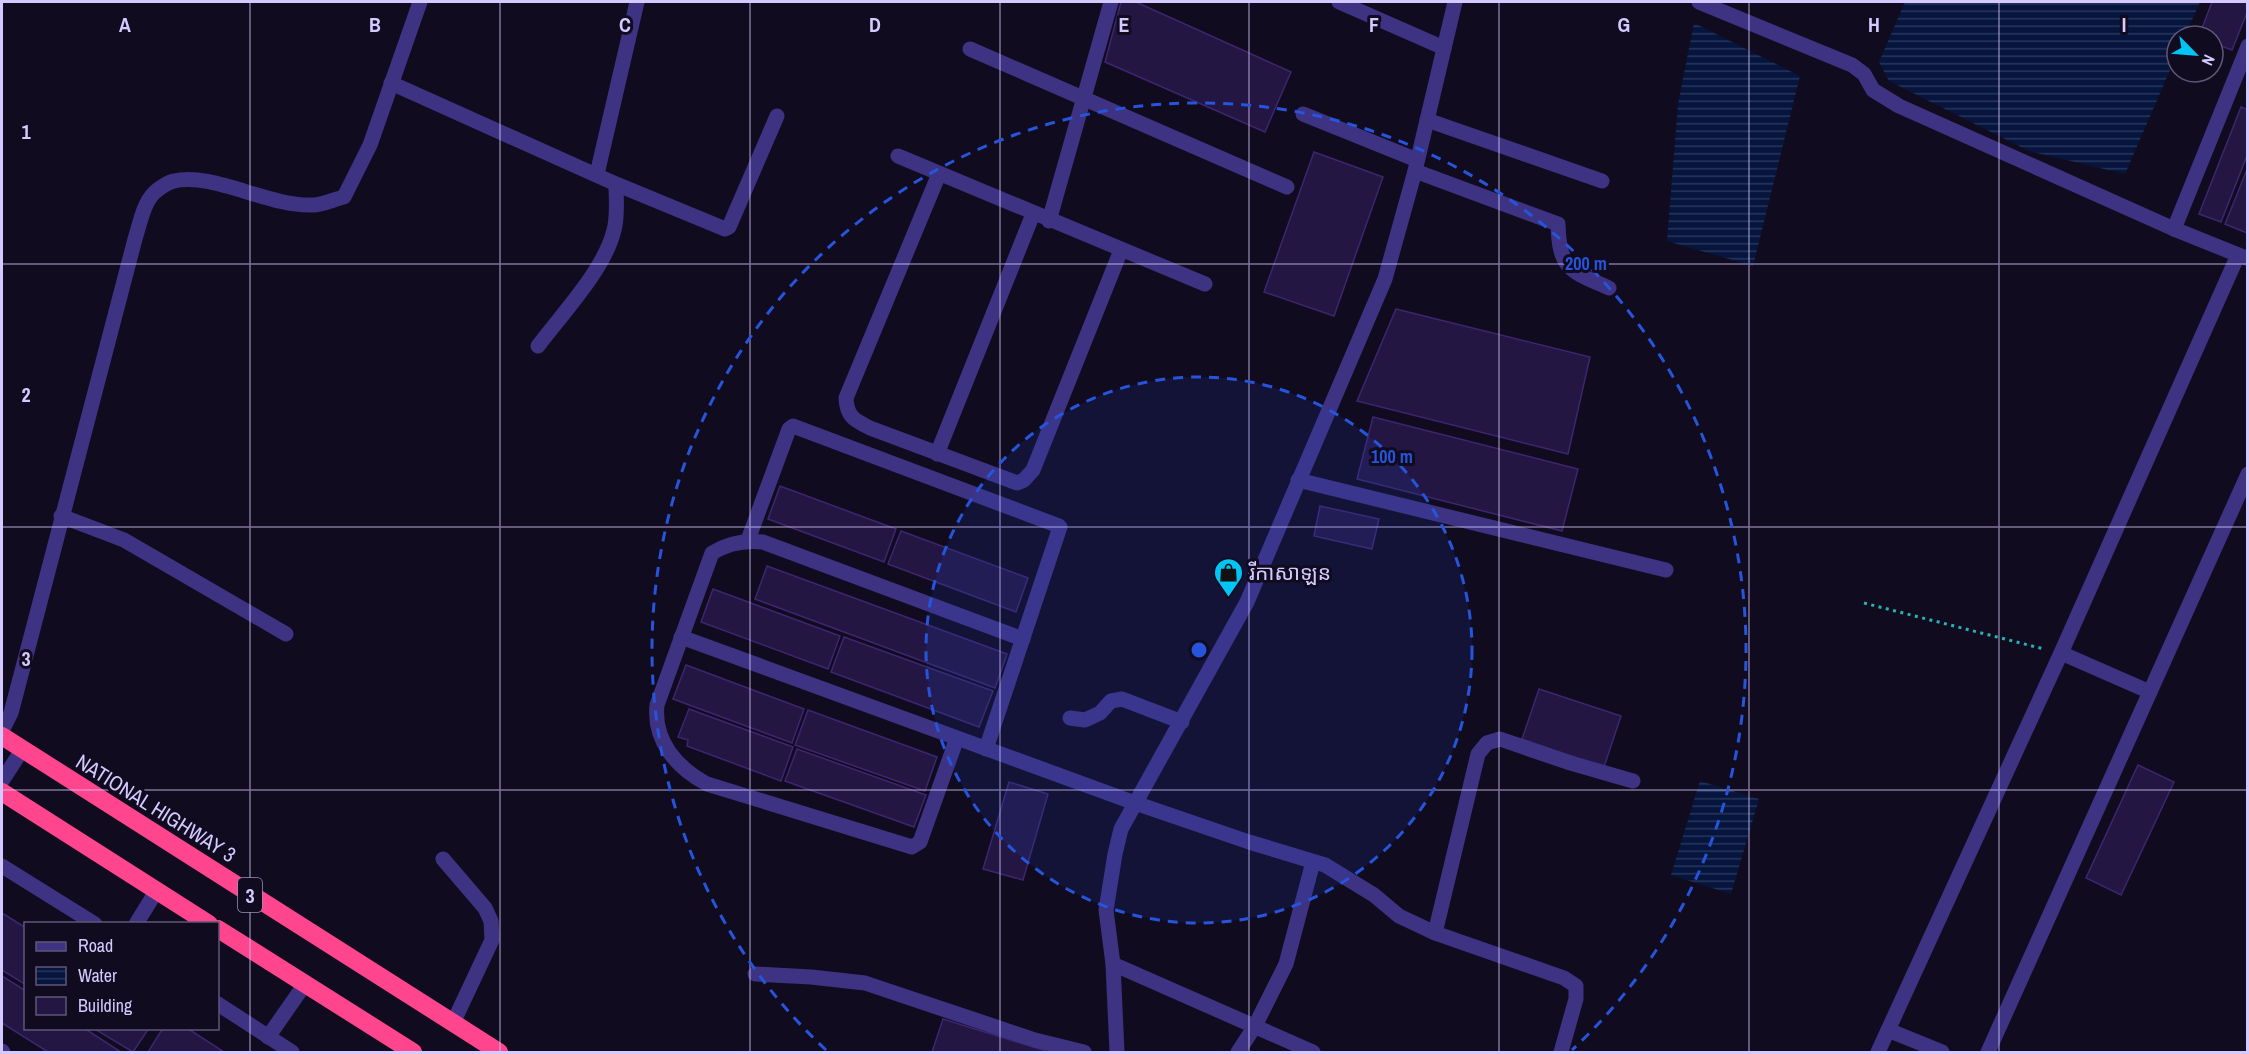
<svg xmlns="http://www.w3.org/2000/svg" width="2249" height="1054" viewBox="0 0 2249 1054" font-family="'Archivo Narrow','Noto Sans Khmer',sans-serif">
<style>
.water{fill:url(#water-rules)}
.building{fill:#231642;stroke:#3c266f;stroke-width:1.5}
.lines{fill:none;stroke-linecap:round;stroke-linejoin:round}
.path{stroke:#26b2b7;stroke-width:3;stroke-dasharray:3 4.5;stroke-linecap:butt}
.minor{stroke:#3d3382;stroke-width:15}
.highway{stroke:#ff458d;stroke-width:18}
.grid{fill:none;stroke:#d5caff;stroke-width:1.5;stroke-opacity:0.55}
.ring{fill:none;stroke:#2654da;stroke-width:3;stroke-dasharray:10 8}
.labels{text-anchor:middle;dominant-baseline:central;stroke-width:6;stroke-linejoin:round;paint-order:stroke}
.shield{fill:#110b20;stroke:#9a91bc;stroke-width:1.5}
.shield-label{font-size:20px;font-weight:bold;fill:#d5caff}
.poi-label{font-size:21px;fill:#d5caff;stroke:#110b20;text-anchor:start}
.street-label{font-size:21px;fill:#d5caff;stroke:#110b20}
.grid-label{font-size:20px;text-anchor:middle;font-weight:bold;fill:#d5caff;stroke:#110b20;stroke-width:6;stroke-linejoin:round;paint-order:stroke}
.centre{fill:#2654da;stroke:#110b20;stroke-width:3}
.ring-label{font-size:18px;text-anchor:middle;font-weight:bold;fill:#2654da;stroke:#110b20;stroke-width:6;stroke-linejoin:round;paint-order:stroke}
</style>
<defs>
<pattern id="water-rules" width="6" height="5" patternUnits="userSpaceOnUse" patternTransform="scale(1.5)"><rect width="6" height="5" fill="#06153e"/><path d="M0 2.5h6" fill="none" stroke="#29365b"/></pattern>
</defs>
<rect width="100%" height="100%" fill="#110b20"/>
<g class="water">
<polygon points="1905,2 2200,2 2185,36 2177,36 2177,54 2125,174 2029,151 1889,81 1879,62"/>
<polygon points="1694,23 1800,76 1753,266 1667,241 1678,104"/>
<polygon points="1700,781 1759,799 1731,894 1671,875"/>
</g>
<g class="building">
<polygon points="1121,2 1136,2 1291,72 1265,132 1105,62"/>
<polygon points="2212,2 2248,2 2248,10 2232,50 2213,43 2213,36 2199,36"/>
<polygon points="2241,107 2248,110 2248,153 2221,222 2199,214"/>
<polygon points="1314,152 1383,177 1334,316 1264,292"/>
<polygon points="2248,167 2248,231 2247,233 2225,224"/>
<polygon points="1396,309 1590,357 1568,454 1357,401"/>
<polygon points="1373,417 1578,469 1562,531 1357,479"/>
<polygon points="780,486 896,529 884,562 768,519"/>
<polygon points="1320,506 1379,519 1372,549 1314,536"/>
<polygon points="901,531 1028,578 1016,612 888,564"/>
<polygon points="767,566 1007,654 995,688 755,599"/>
<polygon points="713,589 840,636 828,669 701,622"/>
<polygon points="844,637 993,691 979,727 831,672"/>
<polygon points="686,665 804,709 792,743 673,699"/>
<polygon points="1539,689 1621,716 1604,767 1522,739"/>
<polygon points="689,709 793,747 781,781 687,746 688,740 678,737"/>
<polygon points="808,710 937,757 925,791 795,745"/>
<polygon points="797,749 926,795 914,827 785,781"/>
<polygon points="2138,765 2174,782 2121,895 2086,878"/>
<polygon points="1009,782 1048,794 1023,880 983,869"/>
<polygon points="2,913 26,928 26,985 2,970"/>
<polygon points="2,976 26,991 26,1028 84,1028 121,1052 48,1052 2,1023"/>
<polygon points="943,1019 1049,1052 932,1052"/>
<polygon points="93,1028 149,1028 133,1052"/>
<polygon points="163,1028 187,1028 224,1052 148,1052"/>
</g>
<g class="lines">
<polyline class="path" points="1864,603 2044,649"/>
<g class="minor">
<polyline points="1339,2 1444,48"/>
<polyline points="1699,2 1852,65 1864,74 1873,90 1899,106 2174,229 2246,258"/>
<polyline points="970,49 1287,187"/>
<polyline points="391,83 616,184 725,229 729,227 777,116"/>
<polyline points="1303,114 1417,160"/>
<polyline points="1427,120 1602,181"/>
<polyline points="898,156 1205,284"/>
<path d="M1415 171 1558 224C1559 270 1571 271 1609 288"/>
<polyline points="597,174 637,2"/>
<path d="M939 174 846 398C847 417 854 420 870 428L1017 483 1024 480 1033 470 1121 250"/>
<polyline points="1049,221 1111,2"/>
<polyline points="2174,229 2248,46"/>
<path d="M538 346C562 314 605 269 614 230 618 216 616 199 616 184"/>
<polyline points="937,454 1033,214"/>
<polyline points="1298,480 1666,570"/>
<polyline points="61,516 124,540 286,634"/>
<polyline points="748,540 789,429 793,426 1059,526 1060,527 986,749"/>
<polyline points="681,637 1135,803 1249,842 1325,865 1374,895 1399,916 1435,933 1564,978 1576,986 1576,999 1561,1052"/>
<polyline points="2061,653 2150,692"/>
<polyline points="1070,718 1085,720 1100,713 1111,701 1122,699 1182,722"/>
<path d="M2 731 11 713 135 239C140 224 143 204 154 193 158 189 168 182 174 181 213 172 269 207 313 205 323 205 334 199 344 197L370 145 420 2"/>
<path d="M957 738 920 842 912 847 707 784C677 768 653 741 657 705L712 553C728 543 745 540 763 542L1023 639"/>
<polyline points="2,781 22,750"/>
<polyline points="443,859 485,908 491,921 492,940 453,1023"/>
<polyline points="2,866 95,924"/>
<polyline points="136,924 157,890"/>
<polyline points="1435,933 1478,754 1487,743 1500,739 1567,762 1633,781"/>
<polyline points="1113,964 1313,1052"/>
<polyline points="755,974 811,977 865,983 1035,1040 1084,1052"/>
<polyline points="218,1004 292,1052"/>
<polyline points="1888,1030 1942,1052"/>
<polyline points="268,1037 305,984"/>
<polyline points="2,1051 3,1052"/>
<polyline points="1117,1052 1113,964 1106,910 1115,854 1121,829 1247,602 1385,279 1415,171 1455,2"/>
<polyline points="1238,1052 1255,1026 1286,964 1313,862"/>
<polyline points="1878,1052 2061,653 2238,255"/>
<polyline points="1988,1052 2248,474"/>
</g>
<g class="highway">
<polyline points="2,736 499,1052"/>
<polyline points="2,792 209,924"/>
<polyline points="218,929 413,1052"/>
</g>
</g>
<path class="grid" d="M250 2V1052M500 2V1052M750 2V1052M1000 2V1052M1249 2V1052M1499 2V1052M1749 2V1052M1999 2V1052M2 264H2248M2 527H2248M2 790H2248"/>
<circle cx="1199" cy="650" r="273" fill="#2654da" fill-opacity=".12"/>
<g class="ring">
<circle cx="1199" cy="650" r="273"/>
<path d="M826 1050A547 547 0 1 1 1572 1050"/>
</g>
<defs>
<symbol id="shop-pin" viewBox="-11 -11 22 30"><path d="M0 17L-7.5 6A9.5 9.5 0 1 1 7.5 6Z" fill="#00c5f5" stroke="#110b20"/><path d="M-5-2.5h2.3a2.7 3.5 0 0 1 5.4 0H5L5.5 6h-11ZM-1.5-2.5h3a1.5 2.3 0 0 0-3 0Z" fill="#111"/></symbol>
</defs>
<g fill-rule="evenodd">
<use href="#shop-pin" x="1212" y="556" width="33" height="45"/>
</g>
<g class="labels">
<rect class="shield" x="238" y="878" width="24" height="34" rx="4.5"/>
<g class="shield-label">
<text x="250" y="895">3</text>
</g>
<g class="poi-label">
<text x="1249" y="572">រីកាសាឡន</text>
</g>
<g class="street-label">
<text transform="translate(156 808) rotate(32)">NATIONAL HIGHWAY 3</text>
</g>
</g>
<g class="grid-label">
<text x="125" y="32">A</text>
<text x="375" y="32">B</text>
<text x="625" y="32">C</text>
<text x="875" y="32">D</text>
<text x="1124" y="32">E</text>
<text x="1374" y="32">F</text>
<text x="1624" y="32">G</text>
<text x="1874" y="32">H</text>
<text x="2124" y="32">I</text>
<text x="26" y="139">1</text>
<text x="26" y="402">2</text>
<text x="26" y="666">3</text>
</g>
<circle cx="1199" cy="650" r="9" class="centre"/>
<g class="ring-label">
<text x="1586" y="270">200 m</text>
<text x="1392" y="463">100 m</text>
</g>
<rect width="2249" height="1054" fill="none" stroke="#d5caff" stroke-width="6"/>
<rect x="24" y="922" width="195" height="108" fill="#110b20" stroke="#5f5779" stroke-width="1.5"/>
<rect x="36" y="942" width="30" height="9" fill="#3d3382" stroke="#5f5779" stroke-width="1.5"/>
<text x="78" y="952" font-size="18" fill="#d5caff">Road</text>
<rect x="36" y="967" width="30" height="18" fill="url(#water-rules)" stroke="#5f5779" stroke-width="1.5"/>
<text x="78" y="982" font-size="18" fill="#d5caff">Water</text>
<rect x="36" y="997" width="30" height="18" fill="#231642" stroke="#5f5779" stroke-width="1.5"/>
<text x="78" y="1012" font-size="18" fill="#d5caff">Building</text>
<g transform="translate(2195 54) rotate(115)"><circle r="28" fill="#110b20" stroke="#5f5779" stroke-width="1.5"/>
<path d="M0-4.5L10 22L0 15L-10 22Z" fill="#00c5f5"/>
<text y="-9" font-size="16" font-weight="bold" text-anchor="middle" fill="#d5caff">N</text>
</g>
</svg>
